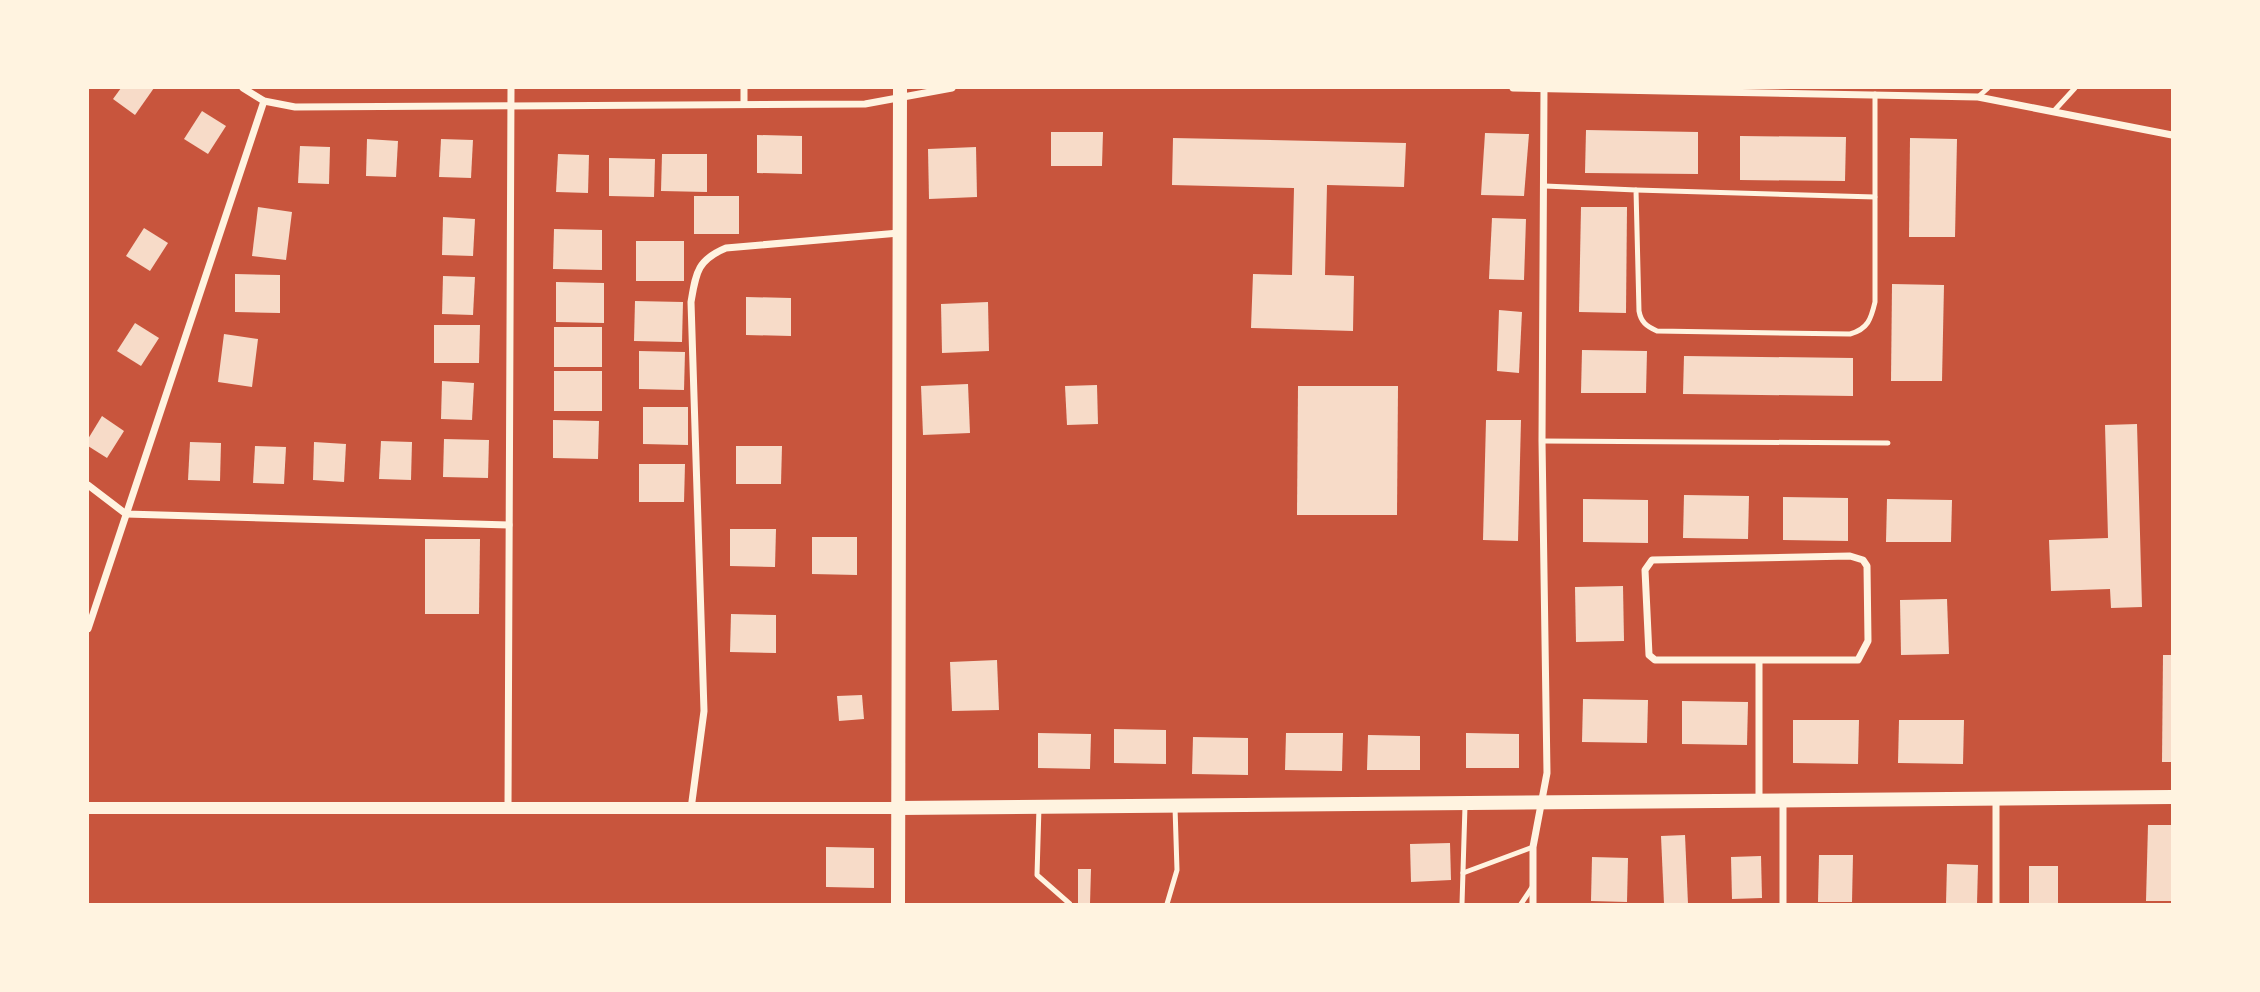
<svg xmlns="http://www.w3.org/2000/svg" width="2260" height="992" viewBox="0 0 2260 992" font-family="'Fira Sans',sans-serif">
<style>
.building{fill:#f7dbc8}
.lines{fill:none;stroke-linecap:round;stroke-linejoin:round}
.service{stroke:#fff3e0;stroke-width:5}
.minor{stroke:#fff3e0;stroke-width:7}
.tertiary{stroke:#fff3e0;stroke-width:12}
.secondary{stroke:#fff3e0;stroke-width:14}
</style>
<rect width="100%" height="100%" fill="#c8553d"/>
<g class="building">
<polygon points="121,88 154,88 135,115 113,99"/>
<polygon points="202,111 226,126 208,154 184,139"/>
<polygon points="1586,130 1698,132 1698,174 1585,173"/>
<polygon points="1051,132 1103,132 1102,166 1051,166"/>
<polygon points="1485,133 1529,134 1524,196 1481,195"/>
<polygon points="757,135 802,136 802,174 757,173"/>
<polygon points="1740,136 1846,137 1845,181 1740,180"/>
<polygon points="1173,138 1406,143 1404,187 1327,185 1325,275 1354,276 1353,331 1251,328 1253,274 1292,275 1294,188 1172,185"/>
<polygon points="1910,138 1957,139 1955,237 1909,237"/>
<polygon points="367,139 398,141 396,177 366,176"/>
<polygon points="441,139 473,140 471,178 439,177"/>
<polygon points="300,146 330,147 329,184 298,183"/>
<polygon points="976,147 977,197 929,199 928,149"/>
<polygon points="558,154 589,155 588,193 556,192"/>
<polygon points="662,154 707,154 707,192 661,191"/>
<polygon points="609,158 655,159 654,197 609,196"/>
<rect x="694" y="196" width="45" height="38"/>
<polygon points="258,207 292,212 286,260 252,256"/>
<polygon points="1581,207 1627,207 1626,313 1579,312"/>
<polygon points="443,217 475,219 473,256 442,255"/>
<polygon points="1492,218 1526,219 1524,280 1489,279"/>
<polygon points="144,228 168,243 150,271 126,256"/>
<polygon points="554,229 602,230 602,270 553,269"/>
<rect x="636" y="241" width="48" height="40"/>
<polygon points="235,274 280,275 280,313 235,312"/>
<polygon points="443,276 475,277 473,315 442,314"/>
<polygon points="556,282 604,283 604,323 556,322"/>
<polygon points="1892,284 1944,285 1942,381 1891,381"/>
<polygon points="746,297 791,298 791,336 746,335"/>
<polygon points="635,301 683,302 682,342 634,341"/>
<polygon points="988,302 989,351 942,353 941,304"/>
<polygon points="1499,310 1522,312 1519,373 1497,371"/>
<polygon points="135,323 159,338 141,366 117,351"/>
<polygon points="434,325 480,325 479,363 434,363"/>
<rect x="554" y="327" width="48" height="40"/>
<polygon points="224,334 258,339 252,387 218,382"/>
<polygon points="1582,350 1647,351 1646,393 1581,393"/>
<polygon points="639,351 685,352 684,390 639,389"/>
<polygon points="1684,356 1853,358 1853,396 1683,394"/>
<rect x="554" y="371" width="48" height="40"/>
<polygon points="442,381 474,383 472,420 441,419"/>
<polygon points="968,384 970,433 923,435 921,386"/>
<polygon points="1097,385 1098,424 1067,425 1065,386"/>
<polygon points="1298,386 1398,386 1397,515 1297,515"/>
<polygon points="643,407 688,407 688,445 643,444"/>
<polygon points="102,416 124,431 107,458 88,446 88,439"/>
<polygon points="553,420 599,421 598,459 553,458"/>
<polygon points="1486,420 1521,420 1518,541 1483,540"/>
<polygon points="2137,424 2142,607 2111,608 2110,589 2051,591 2049,540 2108,538 2105,425"/>
<polygon points="444,439 489,440 488,478 443,477"/>
<polygon points="381,441 412,442 411,480 379,479"/>
<polygon points="190,442 221,443 220,481 188,480"/>
<polygon points="314,442 346,444 344,482 313,480"/>
<polygon points="255,446 286,447 284,484 253,483"/>
<polygon points="736,446 782,446 781,484 736,484"/>
<polygon points="639,464 685,464 684,502 639,502"/>
<polygon points="1684,495 1749,496 1748,539 1683,538"/>
<polygon points="1783,497 1848,498 1848,541 1783,540"/>
<polygon points="1583,499 1648,500 1648,543 1583,542"/>
<polygon points="1887,499 1952,500 1951,542 1886,542"/>
<polygon points="730,529 776,529 775,567 730,566"/>
<polygon points="812,537 857,537 857,575 812,574"/>
<polygon points="425,539 480,539 479,614 425,614"/>
<polygon points="1623,586 1624,641 1576,642 1575,587"/>
<polygon points="1947,599 1949,654 1901,655 1900,600"/>
<polygon points="731,614 776,615 776,653 730,652"/>
<polygon points="2163,655 2172,655 2172,762 2162,762"/>
<polygon points="997,660 999,710 952,711 950,662"/>
<polygon points="862,695 864,719 839,721 837,696"/>
<polygon points="1583,699 1648,700 1647,743 1582,742"/>
<polygon points="1682,701 1748,702 1747,745 1682,744"/>
<polygon points="1793,720 1859,720 1858,764 1793,763"/>
<polygon points="1899,720 1964,720 1963,764 1898,763"/>
<polygon points="1114,729 1166,730 1166,764 1114,763"/>
<polygon points="1038,733 1091,734 1090,769 1038,768"/>
<polygon points="1286,733 1343,733 1342,771 1285,770"/>
<polygon points="1466,733 1519,734 1519,768 1466,768"/>
<polygon points="1368,735 1420,736 1420,770 1367,770"/>
<polygon points="1193,737 1248,738 1248,775 1192,774"/>
<polygon points="2148,825 2172,825 2172,901 2146,901"/>
<polygon points="1685,835 1688,904 1664,904 1661,836"/>
<polygon points="1450,843 1451,880 1411,882 1410,844"/>
<polygon points="826,847 874,848 874,888 826,887"/>
<polygon points="1819,855 1853,855 1852,902 1818,902"/>
<polygon points="1761,856 1762,898 1732,899 1731,857"/>
<polygon points="1592,857 1628,858 1627,902 1591,901"/>
<polygon points="1947,864 1978,865 1977,904 1946,904"/>
<rect x="2029" y="866" width="29" height="38"/>
<polygon points="1078,869 1091,869 1090,904 1078,904"/>
</g>
<g class="lines">
<g class="service">
<polyline points="1978,97 1988,88"/>
<polyline points="2053,112 2075,88"/>
<path d="M1545 186 1636 190 1639 311C1641 322 1646 326 1657 331L1850 334C1868 329 1871 319 1875 302V94"/>
<polyline points="1636,190 1875,197"/>
<polyline points="1542,441 1888,443"/>
<polyline points="1039,807 1037,875 1070,904"/>
<polyline points="1463,873 1533,847"/>
<polyline points="1167,904 1177,870 1175,807"/>
<polyline points="1462,904 1465,806"/>
<polyline points="1521,904 1533,886"/>
</g>
<g class="minor">
<polyline points="243,88 264,101 295,107 865,104 952,88"/>
<polyline points="744,88 744,104"/>
<polyline points="1513,88 1978,97 2172,135"/>
<polyline points="88,485 126,514 509,525"/>
<polygon points="1850,556 1863,560 1867,566 1868,641 1858,660 1655,660 1649,655 1645,570 1652,560"/>
<polyline points="88,629 264,101"/>
<polyline points="1759,800 1759,662"/>
<polyline points="508,809 511,88"/>
<path d="M691 809 704 711 691 302C696 273 697 260 726 248L899 233"/>
<polyline points="1533,904 1533,847 1547,773 1542,441 1544,88"/>
<polyline points="1783,904 1783,800"/>
<polyline points="1996,904 1996,798"/>
</g>
<polyline class="tertiary" points="88,808 898,808"/>
<g class="secondary">
<polyline points="898,808 2172,797"/>
<polyline points="898,904 900,88"/>
</g>
</g>
<rect width="2260" height="992" fill="none" stroke="#fff3e0" stroke-width="178"/>
</svg>
